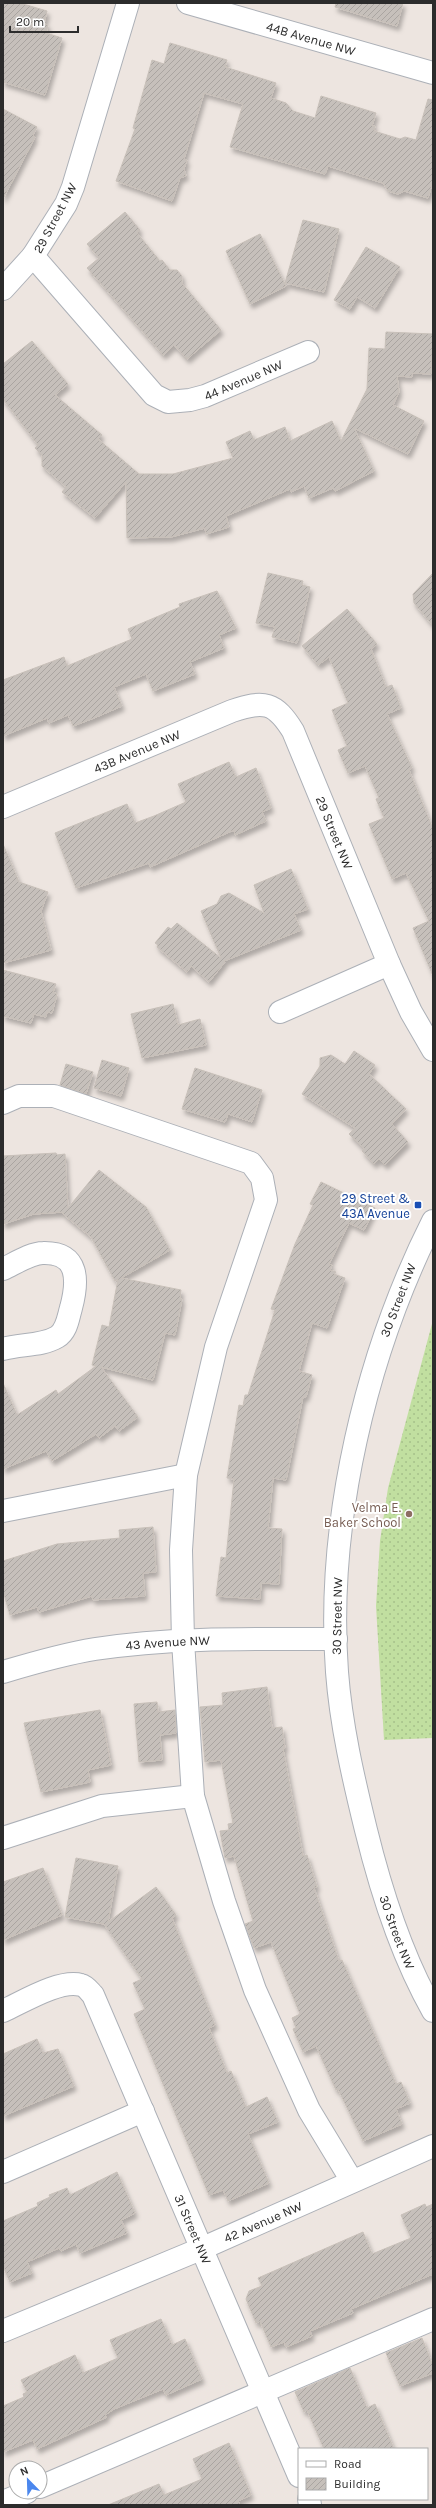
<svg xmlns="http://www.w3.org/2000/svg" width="436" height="2508" viewBox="0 0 436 2508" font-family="Karla,sans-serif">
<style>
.grass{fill:url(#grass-dots)}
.building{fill:url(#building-hatch);stroke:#c8c0b9;filter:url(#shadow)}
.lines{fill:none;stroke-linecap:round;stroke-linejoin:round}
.minor-casing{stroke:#acb0b7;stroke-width:24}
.minor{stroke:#fff;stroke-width:22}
.transit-dot{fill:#1a4fb4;stroke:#fff;stroke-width:1.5}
.education-dot{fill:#8d6e63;stroke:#fff;stroke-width:1.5}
.labels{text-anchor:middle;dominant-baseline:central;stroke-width:4;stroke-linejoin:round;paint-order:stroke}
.street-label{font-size:13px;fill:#2c2c2c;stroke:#fff}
.transit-label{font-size:13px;fill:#164399;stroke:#fff;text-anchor:end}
.education-label{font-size:13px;fill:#785e54;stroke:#fff;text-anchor:end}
</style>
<defs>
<pattern id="grass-dots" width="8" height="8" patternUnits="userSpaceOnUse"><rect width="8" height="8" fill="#c1dfa0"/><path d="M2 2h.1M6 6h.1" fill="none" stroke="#a6c08a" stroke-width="1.8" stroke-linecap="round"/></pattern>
<pattern id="building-hatch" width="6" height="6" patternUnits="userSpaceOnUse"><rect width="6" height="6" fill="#c6c0bb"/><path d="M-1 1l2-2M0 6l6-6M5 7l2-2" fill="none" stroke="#aaa5a1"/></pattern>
<filter id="shadow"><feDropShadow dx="2.5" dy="4.5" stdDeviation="2" flood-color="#0004"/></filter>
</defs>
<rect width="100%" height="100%" fill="#ede5e0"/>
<polygon class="grass" points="433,1320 433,1738 384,1740 376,1606 380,1541 388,1488"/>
<g class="building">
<polygon points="3,3 20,3 47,11 44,24 48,25 46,33 62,38 45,95 3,82"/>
<polygon points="336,3 403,3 397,26 335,7"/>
<polygon points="170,43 227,60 225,67 276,83 271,98 286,103 293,111 315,118 321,96 376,113 372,126 375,126 374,131 400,139 405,137 416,140 428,99 433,100 433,181 428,198 404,191 398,194 388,191 383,183 328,166 325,174 230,147 243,104 204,93 184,159 187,160 184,169 186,176 180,178 172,201 116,181 135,129 133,128 152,60 164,64"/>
<polygon points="3,109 37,127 33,135 35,137 3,199"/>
<polygon points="125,212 140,230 137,233 160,261 162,260 170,270 177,270 182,276 182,283 221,330 187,359 174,345 163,355 87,268 99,258 87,244"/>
<polygon points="303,220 339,229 324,292 285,283"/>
<polygon points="260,234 286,286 250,304 226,251"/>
<polygon points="366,247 400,267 375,308 357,297 350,309 334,300"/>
<polygon points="386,332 433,334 431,374 412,373 412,377 397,376 399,392 393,405 424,421 408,454 354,428 374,471 335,491 333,488 309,498 304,486 291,492 290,489 226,516 229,527 206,534 205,528 171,537 127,538 126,482 95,518 62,492 66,487 42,466 42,455 35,448 38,445 3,399 3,364 32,341 68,384 55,395 102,435 98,439 139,474 173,474 233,458 226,442 250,431 254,440 285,427 290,441 332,421 341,441 367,389 369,348 385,349"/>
<polygon points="268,573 303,581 302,585 310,587 297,643 272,637 275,627 256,623"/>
<polygon points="433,573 433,626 414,603 413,594"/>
<polygon points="217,591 236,628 219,635 224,648 190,662 195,674 153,691 146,674 114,687 122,706 94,718 73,726 68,715 49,723 47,718 3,736 3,680 64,657 67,666 132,639 128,629 180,607 179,604"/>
<polygon points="347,609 377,644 371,649 386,687 392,685 401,708 387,714 412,768 409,770 433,829 433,976 413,928 429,921 406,873 392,879 369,824 384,818 376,799 379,798 365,766 348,773 338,750 347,746 332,710 348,703 329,657 318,665 302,646"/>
<polygon points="229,762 236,777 256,768 271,808 262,812 266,821 235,835 234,830 150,867 149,863 76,888 55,833 127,804 135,823 154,816 186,802 178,784"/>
<polygon points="3,844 19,882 48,892 41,911 51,950 3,963"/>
<polygon points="291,869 308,909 294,914 301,930 224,961 225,962 209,982 191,966 187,972 157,947 158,945 155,943 168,927 171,929 177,923 221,958 201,911 217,904 221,896 229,893 264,913 254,885"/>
<polygon points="3,970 56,984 53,992 57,994 52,1013 47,1012 46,1017 34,1014 31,1023 3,1016"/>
<polygon points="173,1004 178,1025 200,1019 206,1045 142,1058 131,1014"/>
<polygon points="354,1051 375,1065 369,1074 406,1109 392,1124 408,1142 385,1165 379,1159 374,1164 362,1151 364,1149 349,1134 355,1128 302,1094 320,1066 320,1058 331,1055 345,1064"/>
<polygon points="102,1060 129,1068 121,1096 94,1088"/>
<polygon points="66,1064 93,1072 86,1094 60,1085"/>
<polygon points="195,1068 262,1090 252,1122 228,1114 225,1122 182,1109"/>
<polygon points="56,1153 57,1155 65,1154 68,1208 99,1170 146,1207 170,1250 121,1278 181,1290 180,1299 182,1299 175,1335 165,1333 153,1380 101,1367 138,1417 119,1431 115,1426 99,1438 96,1434 52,1461 46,1451 3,1469 3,1383 17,1415 56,1390 58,1394 96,1366 92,1365 102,1325 109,1327 118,1279 115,1281 91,1237 63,1214 64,1212 34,1214 3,1224 3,1156"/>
<polygon points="321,1182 375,1208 364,1230 349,1223 329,1264 332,1265 330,1270 336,1272 334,1274 345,1278 327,1328 312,1323 299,1371 312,1375 306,1397 303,1397 286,1480 273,1478 268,1528 282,1529 279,1584 261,1583 260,1599 216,1596 221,1557 226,1558 234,1479 227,1478 239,1405 243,1406 245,1395 248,1395 275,1310 271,1309 295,1244 313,1205 310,1204"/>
<polygon points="153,1527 156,1572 143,1573 145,1596 93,1600 92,1596 39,1612 37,1607 10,1615 3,1591 3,1561 57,1544 120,1538 119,1530"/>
<polygon points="267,1687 272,1728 282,1727 285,1748 283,1749 303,1856 307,1855 317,1887 314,1888 339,1961 342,1960 396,2084 401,2082 410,2103 396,2109 402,2124 363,2141 338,2089 336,2090 316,2046 303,2052 293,2029 296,2028 292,2018 300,2014 271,1942 254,1948 245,1924 253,1921 234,1856 225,1858 220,1831 229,1830 228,1824 233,1823 221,1760 205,1762 200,1707 223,1705 222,1693"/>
<polygon points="157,1702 158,1712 175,1710 176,1733 160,1735 162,1760 139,1762 134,1704"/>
<polygon points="100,1710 111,1765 88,1770 90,1782 41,1792 24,1723"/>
<polygon points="76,1858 118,1866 108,1922 156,1887 176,1915 172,1918 215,2025 209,2028 227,2073 231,2071 246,2107 267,2097 278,2122 248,2134 269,2183 228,2201 223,2190 209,2195 134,2014 145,2009 133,1983 142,1979 104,1924 65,1917"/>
<polygon points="43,1868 62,1915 3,1940 3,1882"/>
<polygon points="37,2039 43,2053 58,2049 74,2086 3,2116 3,2054"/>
<polygon points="117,2172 135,2213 121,2220 127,2233 80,2253 76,2244 61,2251 59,2248 27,2262 32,2273 10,2282 3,2266 3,2221 38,2206 37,2203 50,2197 49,2195 67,2188 70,2195"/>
<polygon points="425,2204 426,2207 433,2204 433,2274 351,2309 353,2313 310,2331 312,2336 286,2347 284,2342 271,2347 260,2321 256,2323 246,2299 249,2291 262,2286 258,2278 363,2232 372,2254 411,2238 401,2215"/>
<polygon points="161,2319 172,2345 185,2339 202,2379 166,2395 163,2389 114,2409 105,2415 107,2417 37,2449 33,2440 3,2452 3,2406 24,2397 23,2394 27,2392 21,2380 75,2355 83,2373 118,2358 110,2340"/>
<polygon points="422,2338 433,2366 433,2373 400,2386 386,2353"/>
<polygon points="350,2368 367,2408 375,2404 394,2449 324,2449 307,2410 304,2412 295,2392"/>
<polygon points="229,2443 251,2495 238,2501 240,2505 108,2505 159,2484 164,2495 202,2479 193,2459"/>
</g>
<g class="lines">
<defs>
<g id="minor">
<path id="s1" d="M128 3 73 187 66 204 33 256 154 395 168 402 190 400 205 396 308 352"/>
<path id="s2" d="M188 3 433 73"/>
<polyline points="3,289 33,256"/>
<path id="s3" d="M3 807 232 711C264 700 275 702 293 731L389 964 411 1012 433 1050"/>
<polyline points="280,1012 389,964"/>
<polyline points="3,1103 19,1096 54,1096 251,1163 262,1178 266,1200 216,1347 186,1475 181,1550 183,1641 193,1796 224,1901 255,1990 309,2110 352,2181"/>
<path id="s4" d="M433 1221C366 1354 326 1522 337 1672 341 1725 353 1777 366 1830 381 1891 401 1955 433 2011"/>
<path d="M3 1269C14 1264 31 1253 43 1253 80 1252 78 1282 71 1308 68 1318 67 1331 57 1337 42 1346 20 1344 3 1349"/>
<polyline points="3,1511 186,1475"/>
<path id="s5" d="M3 1672C33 1663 64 1654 95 1649 174 1637 256 1639 336 1639"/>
<polyline points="3,1838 102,1806 193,1796"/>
<path id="s6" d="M3 2011C23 2002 60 1979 81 1985 86 1986 90 1992 93 1995L299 2476"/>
<polyline points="3,2172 143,2111"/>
<path id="s7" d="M3 2331 203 2248 433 2146"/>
<polyline points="40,2487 433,2319"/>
<polyline points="309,2499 310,2505"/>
<polyline points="3,2502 27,2492"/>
</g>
</defs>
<use href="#minor" class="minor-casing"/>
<use href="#minor" class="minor"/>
</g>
<rect class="transit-dot" x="414" y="1201" width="8" height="8" rx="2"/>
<circle class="education-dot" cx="409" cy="1514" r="4"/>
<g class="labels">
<g class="street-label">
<text stroke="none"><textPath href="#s2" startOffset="128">44B Avenue NW</textPath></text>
<text transform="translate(55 218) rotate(-62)">29 Street NW</text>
<text stroke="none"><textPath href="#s1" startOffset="551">44 Avenue NW</textPath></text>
<text stroke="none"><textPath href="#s3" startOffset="145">43B Avenue NW</textPath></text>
<text stroke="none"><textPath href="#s3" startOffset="431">29 Street NW</textPath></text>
<text transform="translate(398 1300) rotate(-69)">30 Street NW</text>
<text transform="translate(337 1616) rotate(-89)">30 Street NW</text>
<text stroke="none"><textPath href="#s5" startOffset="168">43 Avenue NW</textPath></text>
<text stroke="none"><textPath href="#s4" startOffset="734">30 Street NW</textPath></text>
<text stroke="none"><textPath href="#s7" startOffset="282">42 Avenue NW</textPath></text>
<text stroke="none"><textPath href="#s6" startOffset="354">31 Street NW</textPath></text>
</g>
<g class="transit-label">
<text x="410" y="1198">29 Street &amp;<tspan x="410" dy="15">43A Avenue</tspan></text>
</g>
<g class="education-label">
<text x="401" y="1507">Velma E.<tspan x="401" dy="15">Baker School</tspan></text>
</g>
</g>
<rect width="436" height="2508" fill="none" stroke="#2c2c2c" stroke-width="8"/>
<rect x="298" y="2448" width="130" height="52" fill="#ffffff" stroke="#ababab"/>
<rect x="306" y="2461" width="20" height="6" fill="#ffffff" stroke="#ababab"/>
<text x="334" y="2468" font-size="12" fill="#2c2c2c">Road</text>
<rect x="306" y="2478" width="20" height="12" fill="url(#building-hatch)" stroke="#ababab"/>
<text x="334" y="2488" font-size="12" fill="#2c2c2c">Building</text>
<g transform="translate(28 2480) rotate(337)"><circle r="19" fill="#ffffff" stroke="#ababab"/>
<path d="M0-3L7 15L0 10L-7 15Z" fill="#4b87ee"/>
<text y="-6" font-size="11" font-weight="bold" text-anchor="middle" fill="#2c2c2c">N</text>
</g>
<path d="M10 26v6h68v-6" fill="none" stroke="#2c2c2c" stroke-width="2"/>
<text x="16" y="26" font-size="12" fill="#2c2c2c" stroke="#ffffff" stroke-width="3" paint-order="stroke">20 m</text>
</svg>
